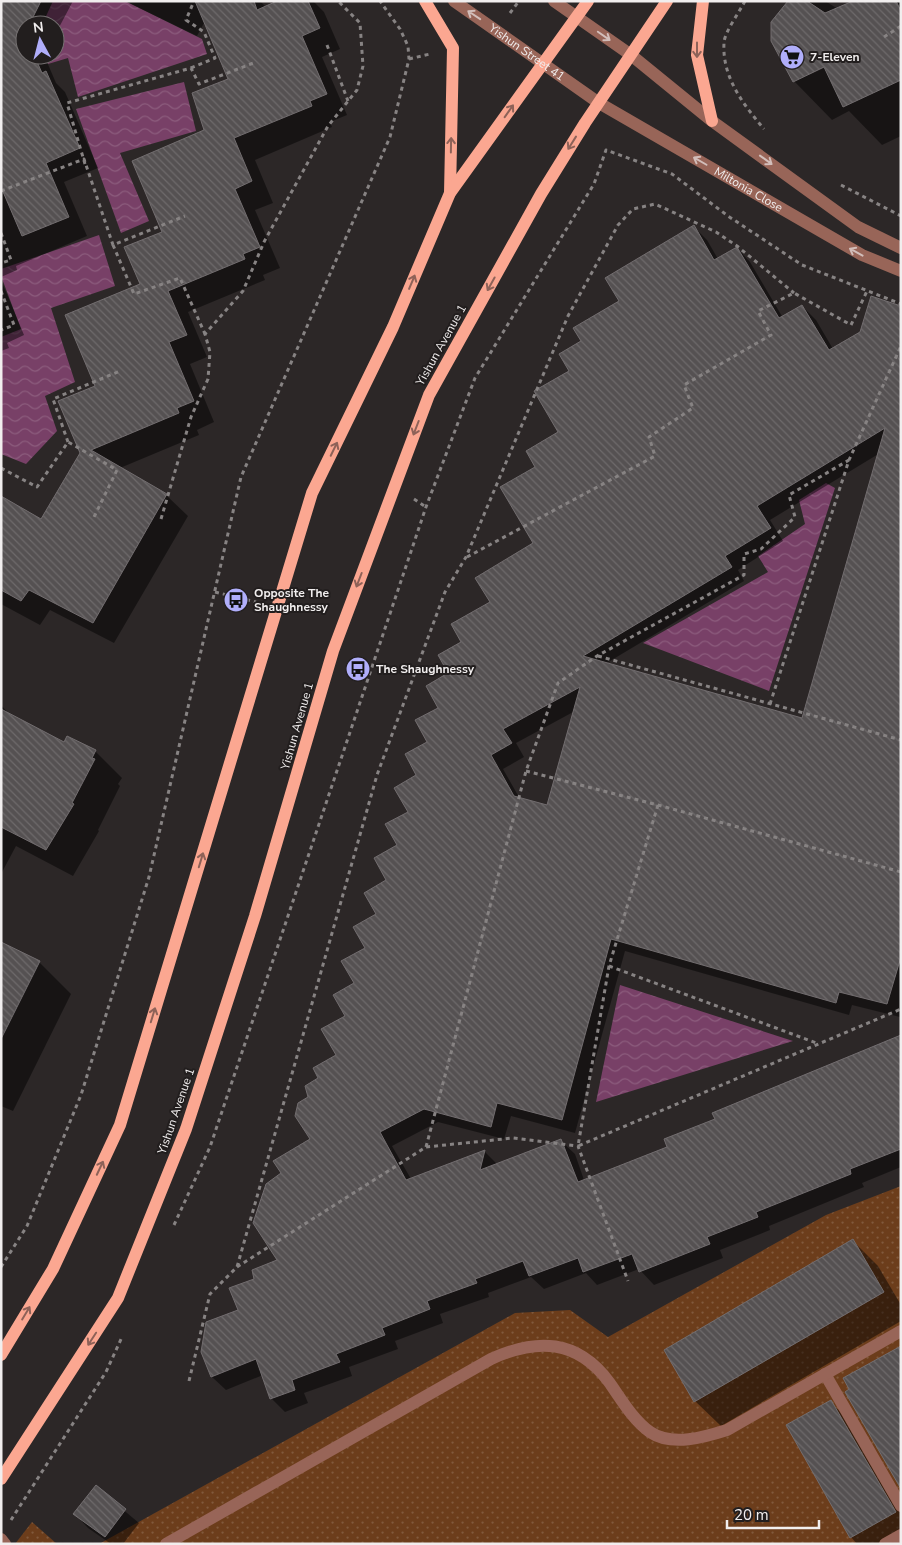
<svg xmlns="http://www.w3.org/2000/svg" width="902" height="1545" viewBox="0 0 902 1545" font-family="'Nunito Sans',sans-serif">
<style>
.grass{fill:url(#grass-dots)}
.water{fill:url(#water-waves)}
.shadow{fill:#0007;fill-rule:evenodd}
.building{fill:url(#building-back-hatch);stroke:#726d6f;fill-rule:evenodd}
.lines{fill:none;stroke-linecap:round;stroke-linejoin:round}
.path{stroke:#878383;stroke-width:3;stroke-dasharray:4 4;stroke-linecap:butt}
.minor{stroke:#986558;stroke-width:12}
.major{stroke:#fba791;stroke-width:12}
.oneway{stroke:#d2beba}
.oneway2{stroke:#8e6258}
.labels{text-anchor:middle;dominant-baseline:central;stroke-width:4;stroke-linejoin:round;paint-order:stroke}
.street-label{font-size:12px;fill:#f1eeee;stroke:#221e1e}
.poi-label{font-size:12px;font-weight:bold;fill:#f1eeee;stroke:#221e1e;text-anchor:start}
</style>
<defs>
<pattern id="grass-dots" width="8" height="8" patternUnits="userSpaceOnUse" patternTransform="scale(1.25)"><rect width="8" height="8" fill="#6c3d1b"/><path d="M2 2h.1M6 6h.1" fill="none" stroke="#81593c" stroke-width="1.8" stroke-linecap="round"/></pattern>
<pattern id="water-waves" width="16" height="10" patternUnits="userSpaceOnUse" patternTransform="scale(1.25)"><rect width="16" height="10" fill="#784067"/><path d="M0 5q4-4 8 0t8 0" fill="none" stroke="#8c5c7d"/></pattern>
<pattern id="building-back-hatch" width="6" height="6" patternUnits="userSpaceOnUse" patternTransform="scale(1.25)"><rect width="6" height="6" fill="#555152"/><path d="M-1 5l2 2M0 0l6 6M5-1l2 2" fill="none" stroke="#6e6a6b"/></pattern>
</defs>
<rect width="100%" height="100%" fill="#2c2727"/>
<g class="grass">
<polygon points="901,1186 901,1544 99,1544 515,1313 570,1310 608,1337 826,1215"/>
<polygon points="32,1522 57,1544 15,1544"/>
</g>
<g class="water">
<polygon points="53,1 125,1 202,39 207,54 78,97 68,58 48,64 44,55 55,55 55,25 42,25"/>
<polygon points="184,82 196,131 120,153 149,221 121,233 76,109"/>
<polygon points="99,235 115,286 51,308 75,382 45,396 57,431 26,464 1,454 1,337 21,329 1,276 1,269"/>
<polygon points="826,483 835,488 769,691 643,643 768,572 758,556 805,524 799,500"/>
<polygon points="620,985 793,1041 596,1102"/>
</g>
<g class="shadow">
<polygon points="1,1 73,1 55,35 55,25 25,25 25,55 44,55 56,83 65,92 98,168 64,182 87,236 16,266 17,270 1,277 1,192 16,186"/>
<polygon points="125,1 260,1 266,7 280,1 313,1 324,12 340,49 322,57 347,115 330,122 332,127 255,160 273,203 255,210 280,268 263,275 265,280 188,312 207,357 190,364 214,422 197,430 199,435 120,468 166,495 188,516 114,643 50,610 40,625 1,604 1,498 42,521 81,453 97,387 230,80 205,21 197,36"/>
<path d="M789 1H825L838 9 856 1H901V136L882 145 849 111 832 120 794 81ZM829 63 830 65 809 75V73Z"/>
<path d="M694 227 707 240 718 259 737 248 750 262 783 318 802 306 816 320 833 349 901 311 900 1017 852 1005 849 1015 625 951 575 1133 511 1116 504 1139 438 1122 392 1146 411 1179 485 1152 497 1164 561 1141 575 1154 584 1180 669 1147 716 1120 901 1038V1167L862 1183 864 1187 769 1226 770 1230 720 1250 723 1258 654 1285 639 1269 597 1285 586 1273 544 1289 531 1277 488 1293 489 1297 440 1314 443 1323 395 1341 398 1349 349 1367 352 1376 304 1393 308 1403 285 1412 271 1398 263 1375 226 1390 212 1377 203 1352 239 1311 256 1279 279 1261 283 1173 312 1139 309 1098 320 1078 338 1056 356 984 410 812 418 776 450 674 462 643 535 543 537 467 560 432 570 371 583 341ZM880 453 802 719 605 664 744 581 738 570 783 541 770 520ZM575 711 548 806 520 799 503 769 524 757 516 743Z"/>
<polygon points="1,280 24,335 7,343 9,348 1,351"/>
<polygon points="1,705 11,716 65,743 68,737 95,751 122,778 118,784 120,786 98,830 99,831 73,876 16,846 1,874"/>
<polygon points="1,952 39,962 71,994 13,1111 1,1106"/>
<polygon points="853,1241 878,1266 901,1305 901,1321 721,1426 695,1401"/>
<polygon points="830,1402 850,1421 901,1509 901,1540 894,1544 857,1544 851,1537"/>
<polygon points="96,1487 139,1523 123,1544 111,1544 88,1528 75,1514"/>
</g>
<g class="building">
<polygon points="1,1 41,1 29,25 25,25 25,55 34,55 42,73 46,71 80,148 46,163 69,217 22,236 1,187"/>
<polygon points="195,1 254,1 257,10 277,1 308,1 320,28 302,36 327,94 310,101 312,106 234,138 252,181 235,189 260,247 243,254 245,259 168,291 187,335 169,342 194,401 177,408 179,413 91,450 167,494 93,623 29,590 21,601 1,590 1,496 41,519 80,453 58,401 95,386 65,315 140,284 124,247 162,232 132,161 204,130 192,93 228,79"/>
<polygon points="788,1 807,1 825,13 853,1 896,1 901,11 901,80 843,107 824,67 793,82 771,41 771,22"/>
<path d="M694 225 714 260 737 247 779 318 802 305 829 350 860 332 871 296 901 306V957L887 1004 839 992 836 1003 611 939 562 1120 497 1103 491 1127 424 1109 380 1132 406 1180 485 1150 480 1170 561 1139 578 1182 667 1147 664 1139 715 1119 712 1113 901 1035V1149L850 1169 851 1174 756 1212 758 1217 707 1237 710 1244 639 1272 632 1254 583 1272 578 1258 529 1276 523 1261 475 1279 477 1283 427 1301 430 1309 382 1328 385 1335 336 1354 340 1362 292 1380 295 1390 270 1399 256 1359 211 1377 201 1352 206 1322 238 1310 229 1288 254 1279 252 1270 277 1260 253 1223 266 1184 281 1173 273 1161 310 1139 295 1116 298 1103 308 1097 305 1086 318 1078 313 1068 336 1055 321 1029 345 1016 333 995 354 983 341 961 365 948 353 927 376 914 364 893 386 880 374 858 397 845 385 824 408 812 394 788 416 775 405 754 427 742 415 720 438 708 426 686 448 673 438 655 461 642 451 624 490 602 475 578 533 543 500 487 535 467 526 451 558 432 534 391 569 371 559 354 581 341 573 328 619 301 605 278ZM885 428 802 718 583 656 732 567 725 556 771 528 757 506ZM580 687 547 805 514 796 491 755 512 743 503 729Z"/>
<polygon points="1,709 64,742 67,736 96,750 92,758 95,759 72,803 74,804 46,850 1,827"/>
<polygon points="1,942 40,961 1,1039"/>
<polygon points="853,1239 884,1292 694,1402 664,1350"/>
<polygon points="901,1346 901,1489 845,1392 849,1389 843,1378"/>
<polygon points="831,1400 896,1512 850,1538 786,1425"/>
<polygon points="96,1485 126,1509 105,1537 73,1514"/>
</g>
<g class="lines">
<g class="path">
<path d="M745 1C740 11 724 33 724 43 722 77 743 104 764 129"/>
<polyline points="510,13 519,1"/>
<polyline points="884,37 901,26"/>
<polyline points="327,45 348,101"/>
<polyline points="409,59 430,54"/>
<polyline points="191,68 215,58 204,32 186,20 194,1"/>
<polyline points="85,164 67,103 191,68 199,84 256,62"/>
<polyline points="841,185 901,216"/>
<polyline points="1,191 84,159 113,245 185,216"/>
<polyline points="1,233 11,260 1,263"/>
<polyline points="113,245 134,294 180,278 205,334"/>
<polyline points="1,291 14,325 1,330"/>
<polyline points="68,442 53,399 120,371"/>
<polyline points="1,468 37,487 68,442 117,470 94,517"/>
<polyline points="414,499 426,507"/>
<polyline points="161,519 191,417 208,379 210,352 205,334 243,291 264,242 328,126 357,90 363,66 360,23 338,1"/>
<polyline points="467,557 655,456 649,437 693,408 684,385 771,335 758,311 794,293 851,325 867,291"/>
<polyline points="215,592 256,602"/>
<polyline points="598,656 901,740"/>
<polyline points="770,704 849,460 901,346"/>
<polyline points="526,771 658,805 901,872"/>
<polyline points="658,805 609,966 578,1146 901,1009"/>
<polyline points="609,966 819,1044"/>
<polyline points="426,1147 526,771 558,683 597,656 744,575 744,554 761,549 795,517 789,495 849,460"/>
<polyline points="174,1225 210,1147 426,507 475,378 594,184 606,150 672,174 728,216 802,265 901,304"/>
<polyline points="1,1267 27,1226 81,1095 149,877 241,477 390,137 409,59 408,46 400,29 380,1"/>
<polyline points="237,1267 426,1147 513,1138 578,1146 628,1281"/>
<polyline points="189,1381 210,1294 237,1267 377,775 445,592 466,557 568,316 618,225 633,209 655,204 716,232 737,246 794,293"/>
<polyline points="11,1520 106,1372 122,1337"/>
</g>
<g class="minor">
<path id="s1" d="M454 1 599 103 862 255 901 271"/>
<polyline points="554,1 631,55 712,121 858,227 901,248"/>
<polyline points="825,1374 901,1506"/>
<polyline points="1,1539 5,1544"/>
<path d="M166 1544 491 1359C537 1338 577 1339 609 1382 621 1399 633 1420 650 1432 672 1447 705 1437 727 1430L901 1331"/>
<polyline points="885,1544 901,1535"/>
</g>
<g class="major">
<polyline points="425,1 453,48 450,193"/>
<polyline points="703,1 697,55 712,121"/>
<polyline points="1,1355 53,1269 120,1125 312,493 393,327 450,193 588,1"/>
<polyline points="1,1479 118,1298 186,1129 255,916 333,651 429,395 541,194 585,123 667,1"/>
</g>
</g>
<defs><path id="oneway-shaft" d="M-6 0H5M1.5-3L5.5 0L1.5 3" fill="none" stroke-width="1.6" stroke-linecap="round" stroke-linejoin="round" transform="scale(1.25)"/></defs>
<g class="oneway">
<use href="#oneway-shaft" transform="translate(474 15) rotate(-146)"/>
<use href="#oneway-shaft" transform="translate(604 36) rotate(35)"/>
<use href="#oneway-shaft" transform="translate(766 160) rotate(36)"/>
<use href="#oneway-shaft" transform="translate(700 161) rotate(-150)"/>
<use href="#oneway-shaft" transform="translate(856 252) rotate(-151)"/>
</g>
<g class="oneway2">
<use href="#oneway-shaft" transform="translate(697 50) rotate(90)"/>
<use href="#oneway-shaft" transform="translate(509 111) rotate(-55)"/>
<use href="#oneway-shaft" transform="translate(572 143) rotate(122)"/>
<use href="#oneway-shaft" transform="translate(451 145) rotate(-89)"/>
<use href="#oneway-shaft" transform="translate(412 282) rotate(-67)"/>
<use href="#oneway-shaft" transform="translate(491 284) rotate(119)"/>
<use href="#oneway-shaft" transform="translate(416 428) rotate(111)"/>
<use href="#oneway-shaft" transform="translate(334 449) rotate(-64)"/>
<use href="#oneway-shaft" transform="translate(359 580) rotate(111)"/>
<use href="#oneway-shaft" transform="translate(201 860) rotate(-73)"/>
<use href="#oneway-shaft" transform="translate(153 1015) rotate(-73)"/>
<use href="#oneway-shaft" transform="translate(100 1168) rotate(-65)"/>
<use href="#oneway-shaft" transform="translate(26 1313) rotate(-59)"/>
<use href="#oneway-shaft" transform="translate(92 1339) rotate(123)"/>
</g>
<defs>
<symbol id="supermarket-disc" viewBox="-11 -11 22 22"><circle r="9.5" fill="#b0aefa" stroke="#221e1e"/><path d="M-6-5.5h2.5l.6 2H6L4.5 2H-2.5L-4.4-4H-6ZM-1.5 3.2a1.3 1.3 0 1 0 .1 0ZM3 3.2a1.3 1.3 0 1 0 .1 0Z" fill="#111"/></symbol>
<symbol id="bus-disc" viewBox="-11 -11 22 22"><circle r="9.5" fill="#b0aefa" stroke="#221e1e"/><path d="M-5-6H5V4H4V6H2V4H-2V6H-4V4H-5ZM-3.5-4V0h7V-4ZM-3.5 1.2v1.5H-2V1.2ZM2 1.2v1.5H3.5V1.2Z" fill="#111"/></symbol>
</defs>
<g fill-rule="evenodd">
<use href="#supermarket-disc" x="778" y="43" width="28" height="28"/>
<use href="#bus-disc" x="222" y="586" width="28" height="28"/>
<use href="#bus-disc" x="344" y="655" width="28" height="28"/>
</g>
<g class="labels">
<g class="street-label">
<text stroke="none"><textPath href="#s1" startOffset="89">Yishun Street 41</textPath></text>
<text stroke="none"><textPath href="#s1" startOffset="350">Miltonia Close</textPath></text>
<text transform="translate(441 345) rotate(-61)">Yishun Avenue 1</text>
<text transform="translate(297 726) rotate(-74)">Yishun Avenue 1</text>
<text transform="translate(176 1111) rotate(-71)">Yishun Avenue 1</text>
</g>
<g class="poi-label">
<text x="810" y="57">7-Eleven</text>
<text x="254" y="593">Opposite The<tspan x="254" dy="14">Shaughnessy</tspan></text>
<text x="376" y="669">The Shaughnessy</text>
</g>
</g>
<rect width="902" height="1545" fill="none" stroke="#f1eeee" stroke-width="5"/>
<g transform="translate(40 40) rotate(353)"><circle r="24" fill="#221e1e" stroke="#757171"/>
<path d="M0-4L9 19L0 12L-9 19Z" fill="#b0aefa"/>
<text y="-8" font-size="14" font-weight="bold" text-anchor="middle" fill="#f1eeee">N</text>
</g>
<path d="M727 1520v8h92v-8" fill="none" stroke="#f1eeee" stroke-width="2.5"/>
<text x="734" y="1520" font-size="15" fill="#f1eeee" stroke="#221e1e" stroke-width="4" paint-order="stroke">20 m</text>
</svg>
